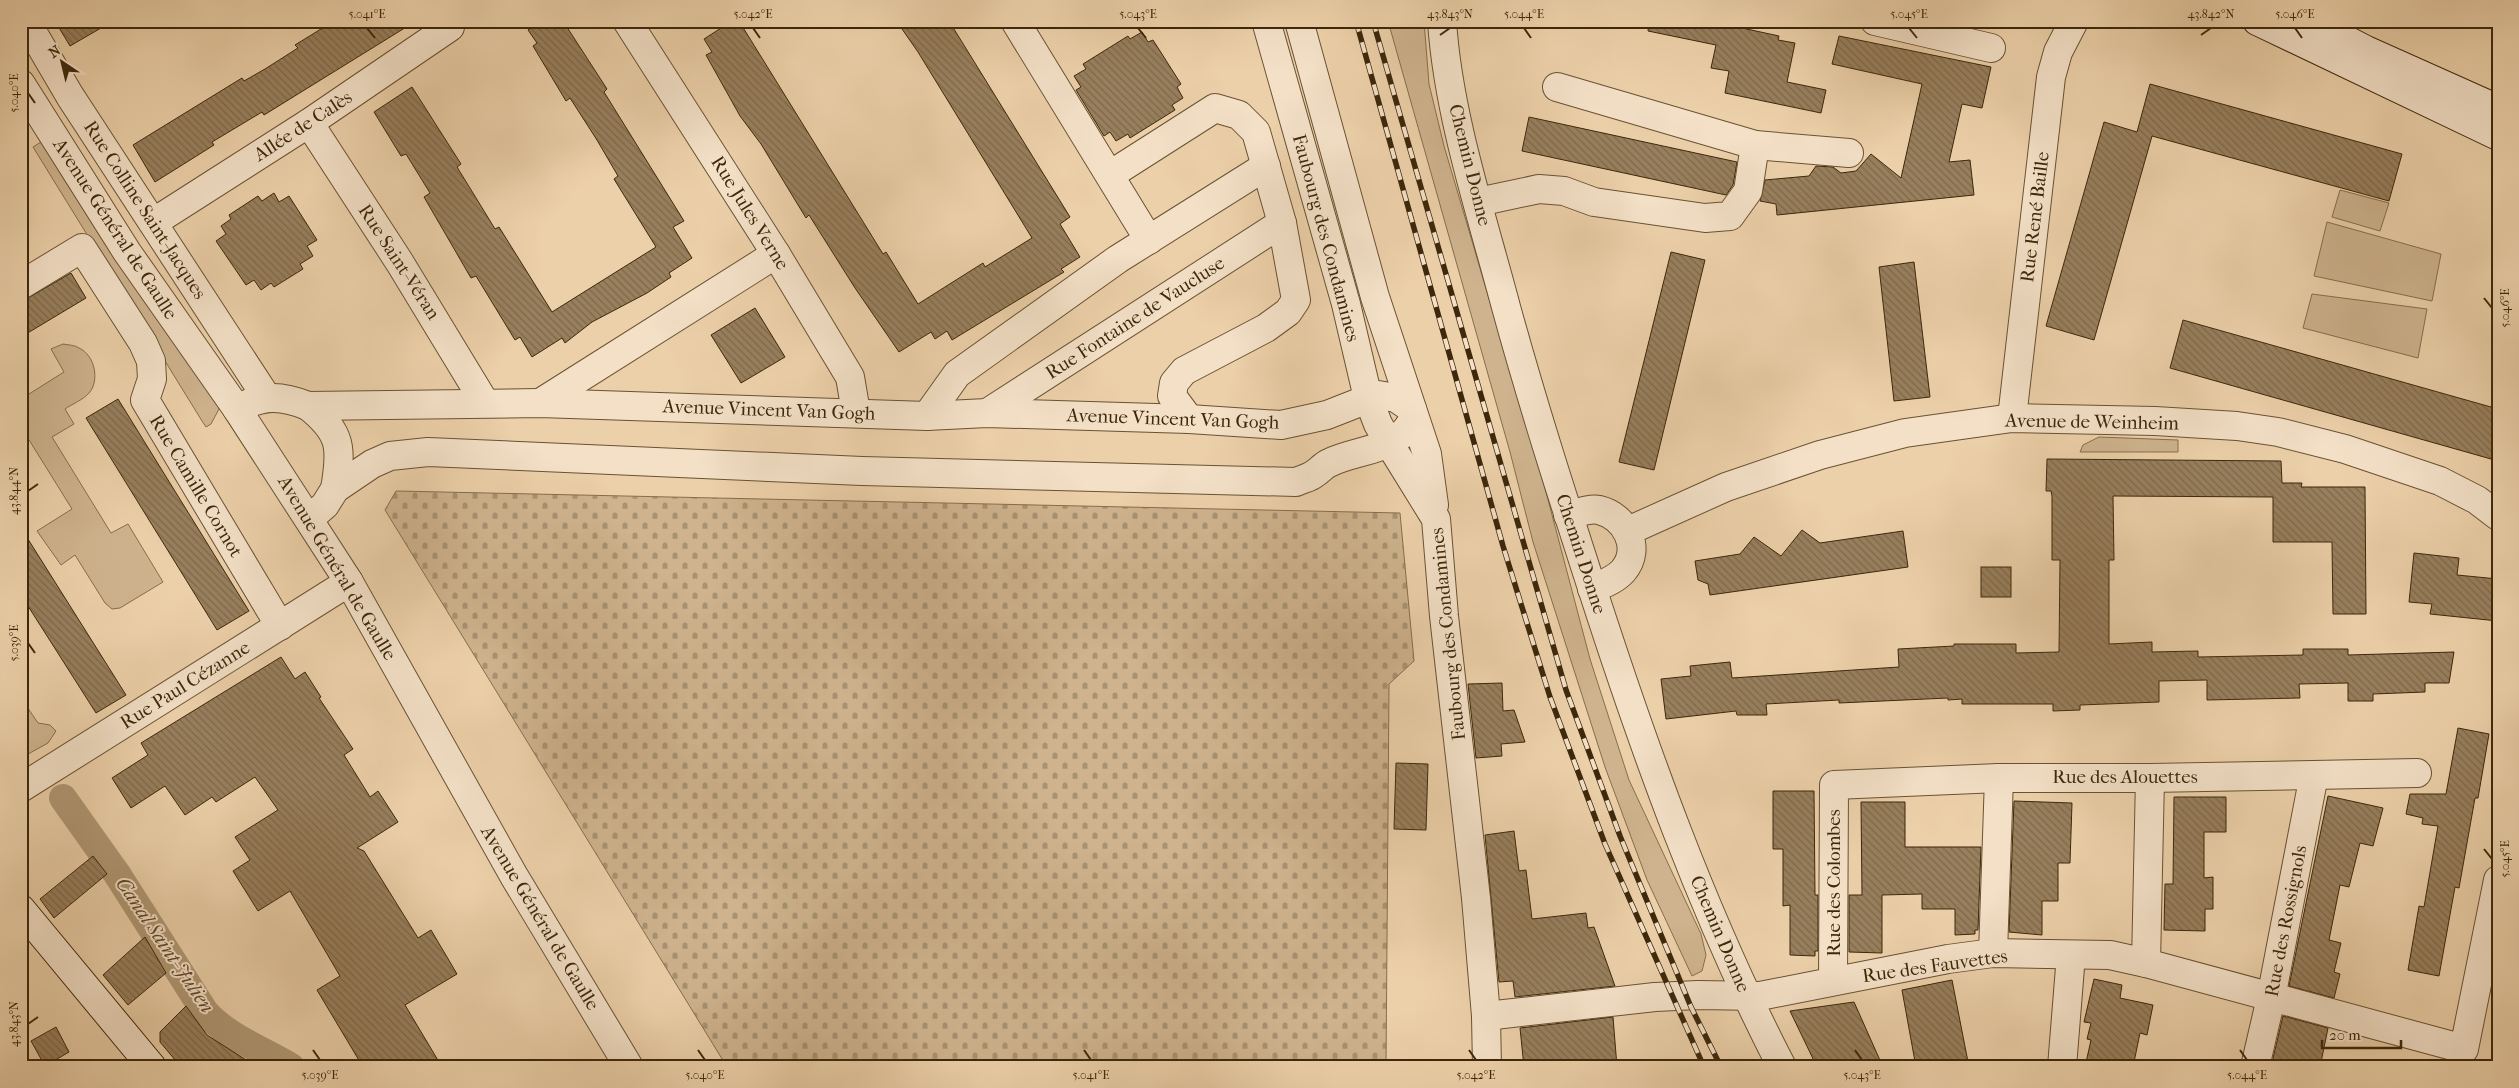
<svg xmlns="http://www.w3.org/2000/svg" width="2519" height="1088" viewBox="0 0 2519 1088" font-family="'IM FELL French Canon',serif">
<style>
.grass{fill:#ceb38e;stroke:#866e4c}
.cemetery{fill:url(#cemetery-stones);stroke:#866e4c}
.lines{fill:none;stroke-linecap:round;stroke-linejoin:round}
.canal{stroke:#b09773;stroke-width:28}
.building{fill:url(#building-back-hatch);stroke:#3d280b}
.minor-casing{stroke:#695232;stroke-width:30}
.tertiary-casing{stroke:#695232;stroke-width:30}
.secondary-casing{stroke:#3d280b;stroke-width:30}
.minor{stroke:#f3e0c7;stroke-width:28}
.tertiary{stroke:#f3e0c7;stroke-width:28}
.secondary{stroke:#f3e0c7;stroke-width:28}
.rail-casing{stroke:#3d280b;stroke-width:5.5}
.rail{stroke:#f3e0c7;stroke-width:4;stroke-dasharray:11;stroke-linecap:butt}
.ticks{fill:none;stroke:#3d280b;stroke-width:2}
.labels{text-anchor:middle;dominant-baseline:central;stroke-width:4;stroke-linejoin:round;paint-order:stroke}
.street-label{font-size:19px;fill:#3d280b;stroke:#f3e0c7}
.water-label{font-size:20px;font-style:italic;fill:#60492a;stroke:#f3e0c7}
.neatline{fill:none;stroke:#3d280b;stroke-width:2}
.ticks-label{font-size:12px;text-anchor:middle;fill:#3d280b}
</style>
<defs>
<pattern id="cemetery-stones" width="16" height="16" patternUnits="userSpaceOnUse" patternTransform="scale(1.25)"><rect width="16" height="16" fill="#ceb38e"/><path d="M2 7V4a2 2 0 0 1 4 0v3zM10 15v-3a2 2 0 0 1 4 0v3z" fill="#a89272"/></pattern>
<pattern id="building-back-hatch" width="6" height="6" patternUnits="userSpaceOnUse" patternTransform="scale(1.25)"><rect width="6" height="6" fill="#987f5d"/><path d="M-1 5l2 2M0 0l6 6M5-1l2 2" fill="none" stroke="#7d684b"/></pattern>
</defs>
<rect width="100%" height="100%" fill="#ecd0a9"/>
<filter id="stains"><feTurbulence type="fractalNoise" baseFrequency=".004" numOctaves="4"/><feColorMatrix values="0 0 0 0 .2 0 0 0 0 .09 0 0 0 0 .02 0 0 0 .5 -.17"/></filter>
<radialGradient id="worn" r=".72"><stop offset=".6" stop-color="#630" stop-opacity="0"/><stop offset="1" stop-color="#630" stop-opacity=".3"/></radialGradient>
<g class="grass">
<polygon points="1388,21 1424,21 1429,84 1444,146 1546,492 1590,659 1629,780 1701,934 1706,955 1702,971 1692,976 1647,880 1605,767 1533,542 1510,452"/>
<polygon points="41,142 127,275 218,404 219,409 211,424 206,427 202,421 33,147"/>
<polygon points="2340,190 2389,203 2380,231 2332,217"/>
<polygon points="2327,222 2441,254 2432,301 2314,276"/>
<polygon points="2312,294 2427,309 2418,358 2303,328"/>
<path d="M63 344C68 345 75 345 79 348 95 355 100 381 89 393 83 400 72 404 65 409L74 424 52 437 111 533 128 524 163 582 120 608 112 609 105 603 75 555 61 565 37 531 72 509 21 427V399L64 372 51 349Z"/>
<polygon points="2099,437 2178,440 2178,452 2080,452 2083,445"/>
<polygon points="21,698 38,723 50,725 56,731 48,743 21,758"/>
</g>
<polygon class="cemetery" points="396,491 1400,513 1414,661 1389,684 1386,1067 727,1067 385,510"/>
<g class="lines">
<path class="canal" d="M63 798 117 874 205 1012C227 1037 263 1050 291 1067"/>
</g>
<g class="building">
<polygon points="55,21 113,21 70,46"/>
<polygon points="334,21 416,21 264,115 262,112 212,142 214,145 155,182 133,145 242,78 244,81 265,69 298,48 295,45"/>
<polygon points="544,21 563,21 607,89 604,92 684,221 673,227 692,258 669,273 671,277 647,293 592,322 565,343 562,338 532,357 520,337 515,340 476,276 471,278 424,197 430,193 406,154 401,156 374,112 412,87 461,164 457,167 473,193 495,229 499,227 552,312 656,247 614,179 618,176 597,140 570,98 566,101 533,46 537,43 528,30"/>
<polygon points="732,21 739,21 883,254 886,252 918,304 983,263 985,267 1032,238 918,52 902,29 913,21 949,21 1070,217 1060,224 1080,257 1061,269 1064,272 952,340 947,331 935,339 931,332 899,352 855,288 809,215 806,218 761,144 740,116 706,55 712,52 704,39"/>
<polygon points="1649,21 1710,21 1779,36 1778,40 1795,43 1787,82 1826,90 1821,113 1725,93 1729,71 1711,68 1716,45 1648,31"/>
<polygon points="1142,32 1148,42 1153,40 1181,84 1177,87 1183,98 1172,105 1175,110 1130,138 1128,134 1116,141 1110,132 1104,136 1076,90 1081,87 1074,76 1086,69 1083,64 1128,36 1130,39"/>
<polygon points="1839,36 1991,67 1982,108 1962,104 1949,162 1970,160 1974,195 1777,215 1776,204 1760,201 1765,180 1809,176 1816,166 1833,167 1841,173 1856,171 1871,154 1901,178 1922,84 1832,64"/>
<polygon points="2150,84 2402,154 2389,201 2152,136 2094,340 2046,326 2104,122 2137,132"/>
<polygon points="1529,117 1737,162 1733,185 1726,195 1522,151"/>
<polygon points="274,193 279,202 289,196 317,240 307,246 313,256 300,264 303,269 274,287 271,283 261,290 254,280 246,285 216,241 226,234 221,226 231,219 229,215 258,196 262,201"/>
<polygon points="1671,252 1705,260 1654,470 1619,462"/>
<polygon points="1914,262 1930,397 1894,401 1879,267"/>
<polygon points="71,273 86,298 21,337 21,302"/>
<polygon points="755,308 785,357 741,383 711,335"/>
<polygon points="2183,320 2498,409 2498,461 2170,368"/>
<polygon points="118,399 249,611 217,630 86,418"/>
<polygon points="2047,459 2281,461 2282,483 2302,483 2301,487 2365,487 2366,614 2333,614 2332,542 2273,542 2273,497 2113,496 2114,560 2109,560 2109,644 2152,642 2152,652 2198,651 2198,657 2303,655 2303,649 2348,649 2348,655 2454,652 2449,683 2425,683 2425,692 2373,694 2373,701 2348,701 2348,683 2299,684 2300,698 2207,700 2207,680 2159,681 2159,702 2080,705 2080,710 2053,711 2053,704 1962,704 1962,699 1948,700 1948,698 1839,703 1839,700 1766,704 1767,715 1737,715 1736,711 1666,719 1661,679 1691,676 1690,666 1730,662 1732,678 1899,667 1898,649 1954,646 1954,644 2016,644 2016,653 2059,652 2060,560 2052,560 2052,496 2051,491 2046,491"/>
<polygon points="21,528 126,695 96,713 21,595"/>
<polygon points="1802,530 1820,543 1903,531 1908,567 1710,595 1708,584 1698,580 1695,561 1740,554 1754,537 1781,556"/>
<polygon points="2414,553 2459,558 2457,575 2498,579 2498,621 2430,614 2432,604 2409,602"/>
<rect x="1981" y="567" width="30" height="30"/>
<polygon points="281,657 295,679 305,672 321,697 319,698 353,749 344,755 370,797 378,791 398,822 357,848 364,851 418,938 431,930 457,974 405,1005 442,1067 363,1067 317,990 340,976 290,891 258,911 233,871 250,860 235,837 278,810 255,777 216,802 212,797 185,815 165,786 131,808 112,778 148,755 141,743"/>
<polygon points="1502,683 1503,711 1514,710 1525,742 1501,744 1502,756 1476,758 1468,684"/>
<polygon points="2458,728 2489,734 2478,798 2475,798 2459,888 2455,887 2439,976 2408,970 2419,906 2424,907 2438,826 2422,824 2423,818 2406,814 2410,794 2446,794"/>
<polygon points="1396,763 1428,764 1426,830 1394,829"/>
<polygon points="1773,791 1814,791 1815,895 1818,895 1818,951 1815,951 1815,956 1790,955 1790,905 1783,906 1783,849 1773,849"/>
<polygon points="2328,796 2383,808 2373,846 2360,843 2349,887 2340,885 2329,940 2341,943 2334,972 2340,974 2334,998 2289,986"/>
<polygon points="2174,797 2226,797 2226,832 2204,832 2204,878 2213,877 2213,909 2205,909 2205,931 2164,930 2165,884 2173,884"/>
<polygon points="2014,801 2072,803 2070,863 2058,863 2058,901 2042,901 2042,935 2009,932"/>
<polygon points="1861,802 1905,802 1905,847 1981,847 1978,930 1975,930 1975,934 1955,935 1955,909 1922,909 1922,894 1882,895 1882,953 1849,952 1849,895 1862,895"/>
<polygon points="1514,831 1519,871 1526,870 1532,919 1586,913 1588,928 1594,927 1615,986 1515,997 1513,981 1499,982 1485,835"/>
<polygon points="93,856 107,874 54,918 40,899"/>
<polygon points="145,937 166,973 128,1005 103,975"/>
<polygon points="2094,979 2122,985 2120,998 2153,1005 2147,1035 2140,1033 2133,1067 2085,1067 2091,1040 2087,1039 2091,1023 2084,1022"/>
<polygon points="1952,980 1969,1067 1916,1067 1902,990"/>
<polygon points="1854,1002 1883,1067 1817,1067 1790,1011"/>
<polygon points="186,1006 207,1035 257,1067 181,1067 160,1042 160,1032"/>
<polygon points="2283,1016 2328,1028 2320,1067 2271,1067"/>
<polygon points="1613,1017 1617,1067 1524,1067 1520,1028"/>
<polygon points="56,1027 69,1052 45,1066 31,1041"/>
</g>
<g class="lines">
<defs>
<g id="minor">
<polyline points="26,21 70,96 267,398"/>
<polyline points="627,21 776,254 850,377 856,412"/>
<polyline points="1015,21 1149,240"/>
<polyline points="1266,21 1346,304 1368,398 1378,424 1389,443 1436,519 1444,616 1476,898 1486,1016 1487,1067"/>
<polyline points="1299,21 1375,297 1427,454 1434,505"/>
<polyline points="1875,21 1991,48"/>
<polyline points="309,123 400,263 485,403"/>
<polyline points="1755,145 1849,153"/>
<polyline points="1110,175 1215,108 1239,115 1256,132 1282,223 1296,300 1288,312 1266,328 1184,371 1174,383 1172,396 1189,419"/>
<polyline points="1478,202 1539,189 1564,191 1594,202 1705,218 1730,216 1748,191 1755,145 1557,87"/>
<polyline points="154,222 309,123 450,27"/>
<polyline points="21,285 82,248 143,343 151,361 152,379 145,400 280,626"/>
<polyline points="540,403 776,254"/>
<path d="M308 406C342 433 342 448 335 489"/>
<path d="M237 409C263 395 280 395 308 406L540 403 927 416 987 413 1189 419 1281 425 1327 415 1378 395 1396 398 1412 409"/>
<polyline points="987,413 1282,223"/>
<polyline points="927,416 957,374 1118,259 1266,166"/>
<polyline points="2012,418 2051,77 2058,52 2074,21"/>
<path d="M1568 515C1577 513 1590 508 1599 510 1625 516 1643 548 1623 571 1615 580 1603 584 1592 589"/>
<path d="M309 519 325 505 335 489 372 464 390 456 428 452 862 471 1296 482C1302 479 1309 478 1314 474 1319 471 1324 465 1329 463 1359 448 1401 452 1414 416"/>
<polyline points="1628,531 1726,487 1820,455 1905,433 2012,418 2155,421 2237,426 2278,432 2345,449 2440,481 2477,500 2498,516"/>
<polyline points="21,788 349,582"/>
<polyline points="1993,953 1999,778"/>
<polyline points="2146,963 2150,778"/>
<polyline points="1833,981 1834,785 1999,778 2150,778 2417,773"/>
<polyline points="1486,1016 1655,997 1698,995 1760,996 1948,959 1993,953 2110,955 2146,963 2464,1049 2498,880"/>
<polyline points="2062,1067 2071,955"/>
<polyline points="2255,1067 2271,998 2314,775"/>
</g>
<g id="tertiary">
<path d="M1442 21C1448 115 1482 216 1506 307 1532 402 1562 495 1592 588 1645 752 1703 914 1782 1067"/>
<polyline points="21,84 127,252 237,409 349,582 514,876 629,1067"/>
</g>
<g id="secondary">
<polyline points="2257,21 2498,136"/>
<polyline points="2310,21 2366,50 2498,109"/>
<polyline points="21,909 152,1067"/>
</g>
</defs>
<use href="#minor" class="minor-casing"/>
<use href="#tertiary" class="tertiary-casing"/>
<use href="#secondary" class="secondary-casing"/>
<use href="#minor" class="minor"/>
<use href="#tertiary" class="tertiary"/>
<use href="#secondary" class="secondary"/>
<defs>
<g id="rail">
<polyline points="1356,21 1503,546 1550,697 1605,844 1704,1067"/>
<polyline points="1373,21 1566,690 1620,836 1691,1007 1721,1067"/>
</g>
</defs>
<use href="#rail" class="rail-casing"/>
<use href="#rail" class="rail"/>
</g>
<path class="ticks" d="M367 28 375 38M753 28 760 38M1138 28 1146 38M1524 28 1531 38M1909 28 1917 38M2295 28 2302 38M1440 35 1450 28M2201 35 2211 28M28 93 35 103M2484 298 2492 308M28 491 38 484M28 643 35 653M2484 849 2492 859M28 1024 38 1017M313 1050 320 1060M698 1050 705 1060M1084 1050 1091 1060M1469 1050 1476 1060M1855 1050 1862 1060M2240 1050 2247 1060"/>
<g class="labels">
<g class="street-label">
<text transform="translate(303 126) rotate(-33)">Allée de Calès</text>
<text transform="translate(1470 165) rotate(76)">Chemin Donne</text>
<text transform="translate(145 210) rotate(57)">Rue Colline Saint-Jacques</text>
<text transform="translate(750 213) rotate(58)">Rue Jules Verne</text>
<text transform="translate(2035 217) rotate(-83)">Rue René Baille</text>
<text transform="translate(115 229) rotate(57)">Avenue Général de Gaulle</text>
<text transform="translate(1326 238) rotate(75)">Faubourg des Condamines</text>
<text transform="translate(399 262) rotate(57)">Rue Saint-Véran</text>
<text transform="translate(1135 318) rotate(-33)">Rue Fontaine de Vaucluse</text>
<text transform="translate(769 410) rotate(2)">Avenue Vincent Van Gogh</text>
<text transform="translate(1173 419) rotate(2)">Avenue Vincent Van Gogh</text>
<text transform="translate(2092 422) rotate(1)">Avenue de Weinheim</text>
<text transform="translate(196 486) rotate(59)">Rue Camille Cornot</text>
<text transform="translate(1581 554) rotate(72)">Chemin Donne</text>
<text transform="translate(337 568) rotate(59)">Avenue Général de Gaulle</text>
<text transform="translate(1448 634) rotate(-96)">Faubourg des Condamines</text>
<text transform="translate(185 685) rotate(-32)">Rue Paul Cézanne</text>
<text x="2125" y="777">Rue des Alouettes</text>
<text transform="translate(1834 883) rotate(-90)">Rue des Colombes</text>
<text transform="translate(540 918) rotate(59)">Avenue Général de Gaulle</text>
<text transform="translate(2286 921) rotate(-79)">Rue des Rossignols</text>
<text transform="translate(1720 934) rotate(67)">Chemin Donne</text>
<text transform="translate(1935 966) rotate(-8)">Rue des Fauvettes</text>
</g>
<g class="water-label">
<text transform="translate(165 945) rotate(56)">Canal Saint-Julien</text>
</g>
</g>
<rect width="2519" height="1088" fill="none" stroke="#ecd0a9" stroke-width="55"/>
<g transform="translate(62 62) rotate(325)" stroke="#f3e0c7" stroke-width="4" paint-order="stroke">
<path d="M0-4L9 19L0 12L-9 19Z" fill="#3d280b"/>
<text y="-8" font-size="14" font-weight="bold" text-anchor="middle" fill="#3d280b">N</text>
</g>
<path d="M2322 1040v8h79v-8" fill="none" stroke="#3d280b" stroke-width="2.5"/>
<text x="2329" y="1040" font-size="15" fill="#3d280b" stroke="#f3e0c7" stroke-width="4" paint-order="stroke">20 m</text>
<rect x="28" y="28" width="2464" height="1032" class="neatline"/>
<g class="ticks-label">
<text x="367" y="18">5.041°E</text>
<text x="753" y="18">5.042°E</text>
<text x="1138" y="18">5.043°E</text>
<text x="1450" y="18">43.843°N</text>
<text x="1524" y="18">5.044°E</text>
<text x="1909" y="18">5.045°E</text>
<text x="2211" y="18">43.842°N</text>
<text x="2295" y="18">5.046°E</text>
<text transform="translate(14 93) rotate(-90)" y="4">5.040°E</text>
<text transform="translate(2505 308) rotate(-90)" y="4">5.046°E</text>
<text transform="translate(14 491) rotate(-90)" y="4">43.844°N</text>
<text transform="translate(14 643) rotate(-90)" y="4">5.039°E</text>
<text transform="translate(2505 859) rotate(-90)" y="4">5.045°E</text>
<text transform="translate(14 1024) rotate(-90)" y="4">43.843°N</text>
<text x="320" y="1079">5.039°E</text>
<text x="705" y="1079">5.040°E</text>
<text x="1091" y="1079">5.041°E</text>
<text x="1476" y="1079">5.042°E</text>
<text x="1862" y="1079">5.043°E</text>
<text x="2247" y="1079">5.044°E</text>
</g>
<rect width="100%" height="100%" filter="url(#stains)"/>
<rect width="100%" height="100%" fill="url(#worn)"/>
</svg>
